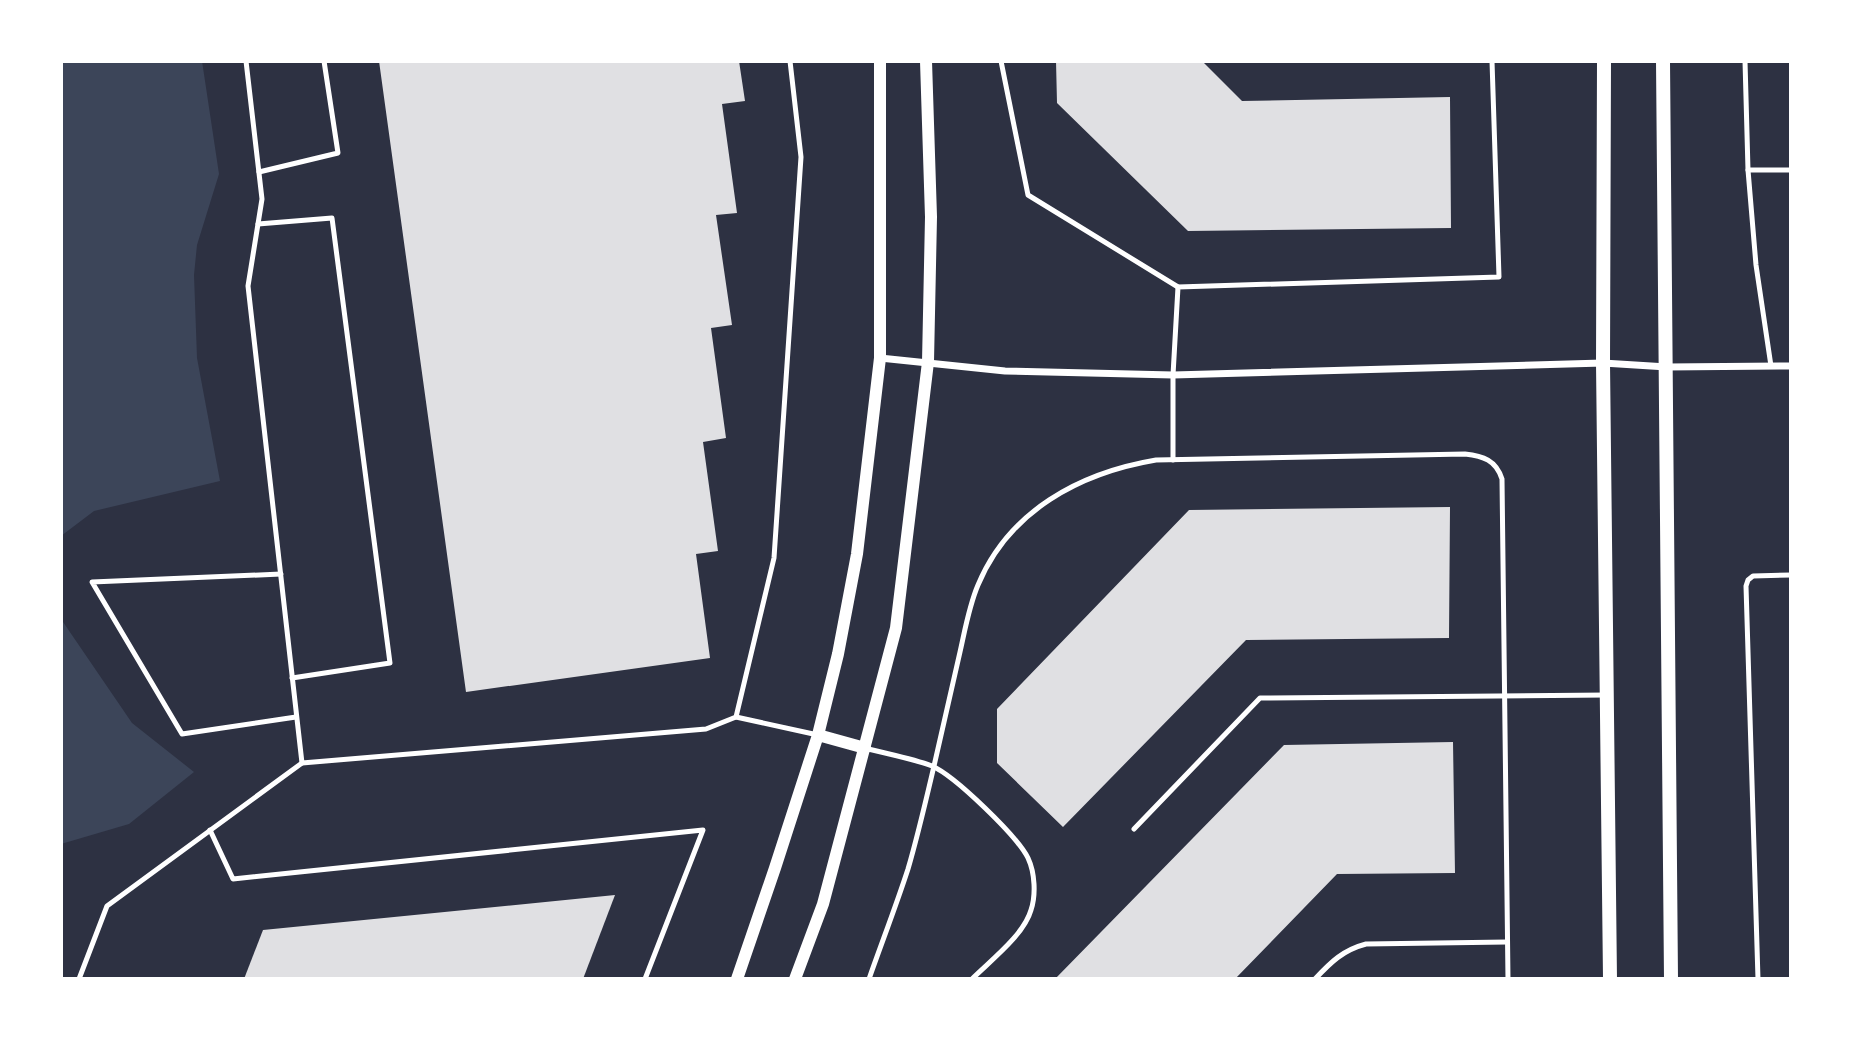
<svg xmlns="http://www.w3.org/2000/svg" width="1852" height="1040" viewBox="0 0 1852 1040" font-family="Karla,sans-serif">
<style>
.green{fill:#3c4559}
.building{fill:#e0e0e3}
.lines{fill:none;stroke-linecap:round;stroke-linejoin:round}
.service{stroke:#fff;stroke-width:5}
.minor{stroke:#fff;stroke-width:7}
.tertiary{stroke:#fff;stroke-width:12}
.secondary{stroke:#fff;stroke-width:14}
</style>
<rect width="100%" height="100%" fill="#2d3142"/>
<g class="green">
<polygon points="61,61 202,61 219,174 197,245 194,275 197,358 220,481 94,511 61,536"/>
<polygon points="61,619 132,723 194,772 129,824 61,844"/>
</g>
<g class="building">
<polygon points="379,61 739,61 745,101 722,104 737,213 716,215 732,325 711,328 726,438 703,442 718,551 696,554 710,658 466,692"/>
<polygon points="1056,61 1202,61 1242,101 1450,97 1451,228 1188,231 1057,103"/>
<polygon points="1450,507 1449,638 1246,640 1063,827 997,763 997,709 1189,510"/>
<polygon points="1453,742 1455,873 1337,874 1235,979 1055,979 1284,745"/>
<polygon points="615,895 583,979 244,979 263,930"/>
</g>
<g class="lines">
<g class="service">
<polyline points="246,61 262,199 248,286 302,763 706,729 736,717 774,558 801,157 790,61"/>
<polyline points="1001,61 1028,195 1178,287"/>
<polyline points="1745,61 1748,170 1756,265 1771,366"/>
<polyline points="1748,170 1791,170"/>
<polyline points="259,172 338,153 324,61"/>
<polyline points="258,224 332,218 390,663 292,678"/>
<polyline points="1173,460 1173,375 1178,287 1499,277 1492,61"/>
<polyline points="281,574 92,582 182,734 296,717"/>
<polyline points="736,717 818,735"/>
<path d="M865 748C887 754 911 758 932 766 955 776 1017 836 1028 858 1035 873 1036 895 1031 910 1024 935 990 961 972 979"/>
<polyline points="1134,829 1260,698 1607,695"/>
<polyline points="210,830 233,879 703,830 645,979"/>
<polyline points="79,979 107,906 302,763"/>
<path d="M869 979C882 942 896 906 908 869 918 835 926 800 934 766 943 728 951 690 960 652 965 630 969 606 978 585 1009 511 1079 473 1156 460L1465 454C1483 456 1496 460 1502 479L1508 979"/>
<path d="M1315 979C1331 962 1343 950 1366 944L1507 942"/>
<polyline points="1758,979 1746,586 1748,580 1753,576 1791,575"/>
</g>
<polyline class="minor" points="880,358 1005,371 1173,375 1603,363 1667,367 1791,366"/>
<g class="tertiary">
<polyline points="818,735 865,748"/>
<polyline points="737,979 775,868 818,735 838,654 857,554 880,358 880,61"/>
<polyline points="795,979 823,904 896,628 928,362 931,217 926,61"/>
</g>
<g class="secondary">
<polyline points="1604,61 1603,363 1610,979"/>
<polyline points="1663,61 1671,979"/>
</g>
</g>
<rect width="1852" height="1040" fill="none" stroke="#ffffff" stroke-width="126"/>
</svg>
